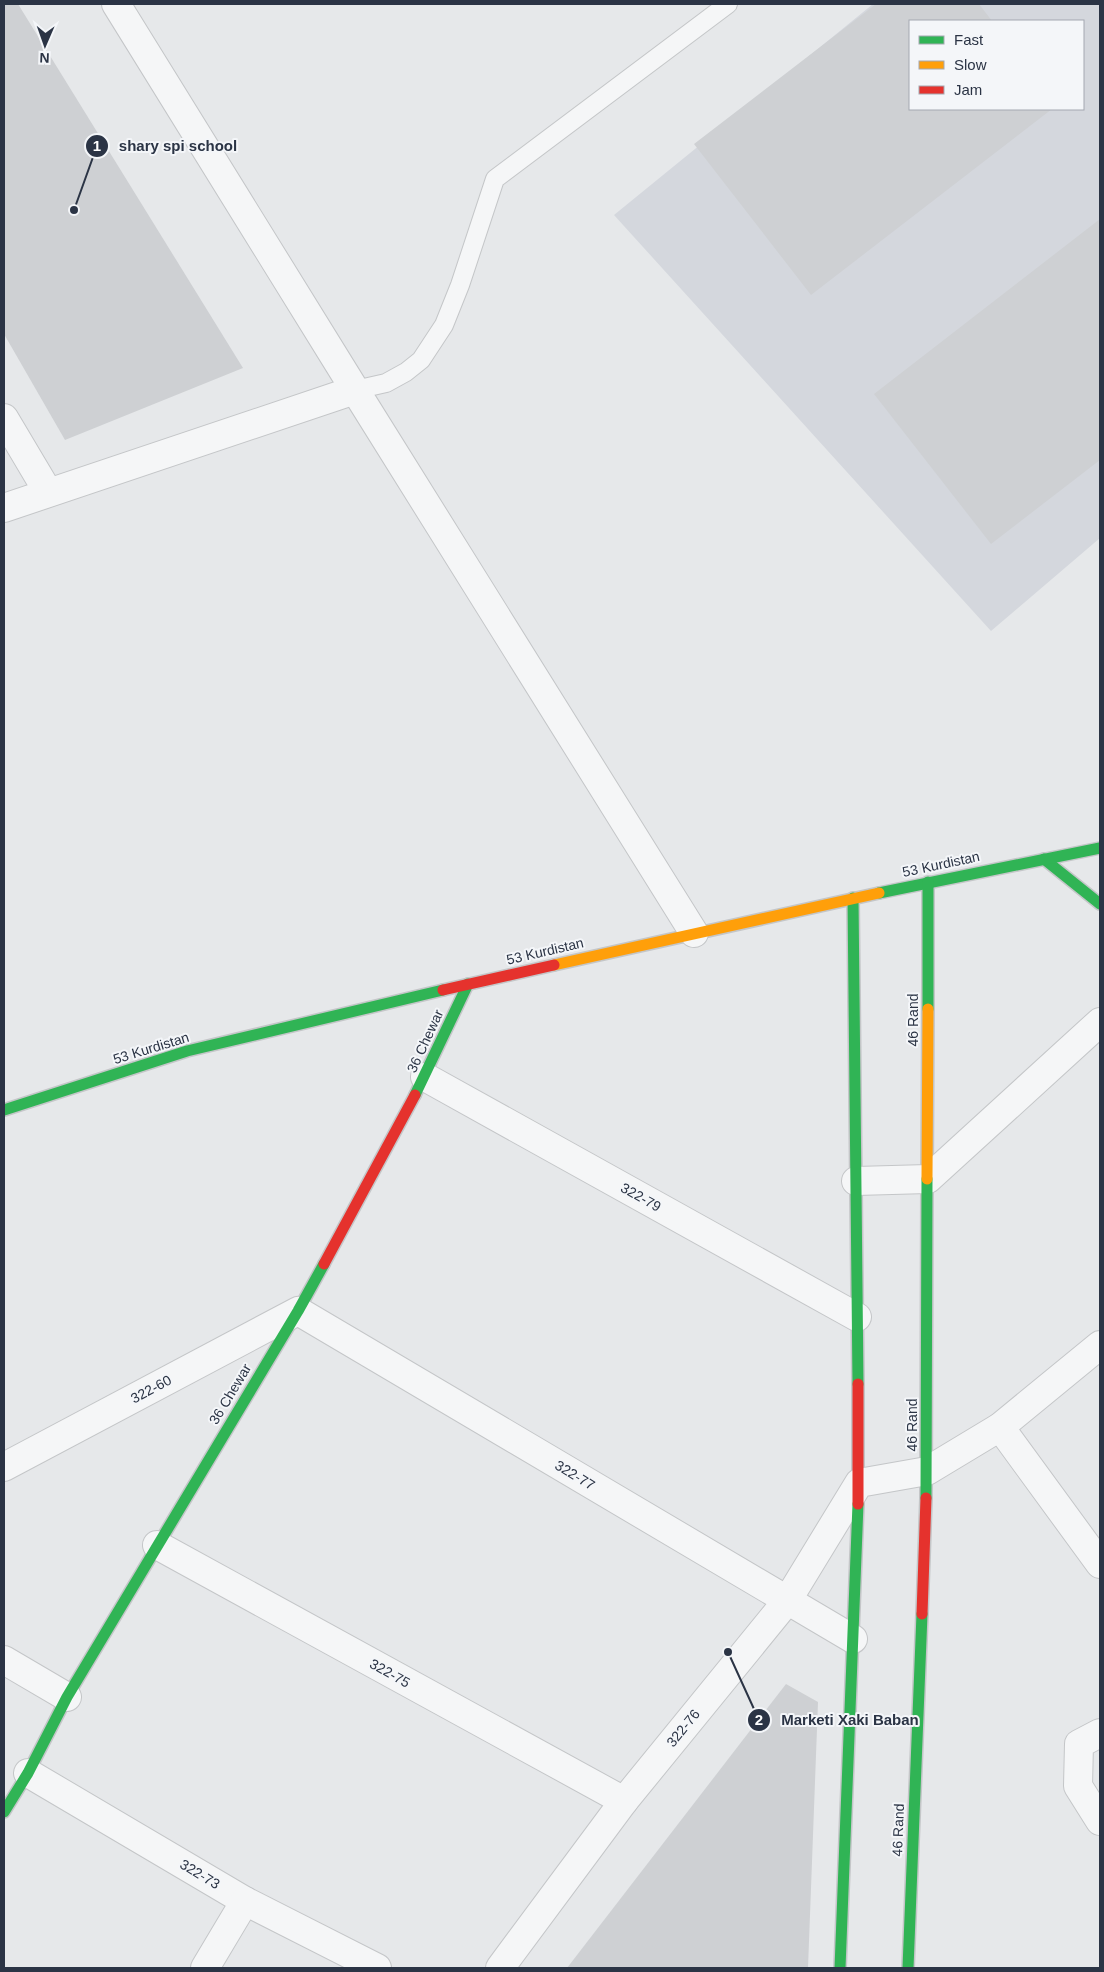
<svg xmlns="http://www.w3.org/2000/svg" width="1104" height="1972" viewBox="0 0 1104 1972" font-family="Helvetica,sans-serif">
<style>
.built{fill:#d4d7dd;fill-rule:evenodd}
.building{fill:#ced0d3}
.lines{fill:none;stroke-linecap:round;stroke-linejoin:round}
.lane-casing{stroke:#c4c6c8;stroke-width:20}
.street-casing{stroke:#c4c6c8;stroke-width:30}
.fast-casing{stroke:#c4c6c8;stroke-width:14}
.slow-casing{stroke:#c4c6c8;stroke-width:14}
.jam-casing{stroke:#c4c6c8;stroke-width:14}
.lane{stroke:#f5f6f7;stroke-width:18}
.street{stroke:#f5f6f7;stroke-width:28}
.fast{stroke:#30b455;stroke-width:11}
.slow{stroke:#ff9f0a;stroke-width:11}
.jam{stroke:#e5322d;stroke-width:11}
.labels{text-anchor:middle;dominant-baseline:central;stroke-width:4;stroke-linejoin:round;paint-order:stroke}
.street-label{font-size:14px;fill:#2b3445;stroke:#f4f6f9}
.leader{fill:none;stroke:#2b3445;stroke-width:2}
.callout-dot{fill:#2b3445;stroke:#f4f6f9;stroke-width:2}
.mark-label{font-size:15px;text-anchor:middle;font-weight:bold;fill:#fff}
.callout-label{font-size:15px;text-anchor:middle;font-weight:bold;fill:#2b3445;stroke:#f4f6f9;stroke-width:4;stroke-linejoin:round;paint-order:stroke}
</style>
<rect width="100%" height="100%" fill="#e6e8ea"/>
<path class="built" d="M873 4H1100V538L991 631 614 215ZM910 21H1083V109H910Z"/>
<g class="building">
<polygon points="4,4 18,4 243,368 65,440 4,334"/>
<polygon points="876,4 979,4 992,21 910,21 910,109 1052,109 811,295 694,144"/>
<polygon points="1100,219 1100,460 991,544 874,394"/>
<polygon points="786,1684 818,1702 808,1968 567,1968"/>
</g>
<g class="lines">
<defs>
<polyline id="lane" points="355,390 386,383 406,372 421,360 444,325 460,285 495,179 728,4"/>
<g id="street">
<polyline points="116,4 355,390 694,933"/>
<polyline points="4,418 48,492"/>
<polyline points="4,508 355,390"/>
<polyline points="425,1077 857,1317"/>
<polyline points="856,1181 928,1179 1100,1022"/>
<polyline points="1000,1427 1100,1564"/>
<polyline points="4,1467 298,1311 853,1639"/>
<polyline points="157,1545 624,1801"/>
<polyline points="4,1660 67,1697"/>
<polyline points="1100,1733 1079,1744 1078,1786 1100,1821"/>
<polyline points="28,1773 245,1901 377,1968"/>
<polyline points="205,1968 245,1901"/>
<polyline points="500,1968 624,1801 787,1601 859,1483 927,1471 1000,1427 1100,1345"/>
</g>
<g id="fast">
<polyline points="1044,859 1100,904"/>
<polyline points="879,893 1100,848"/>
<polyline points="853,898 858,1384"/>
<polyline points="928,1009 928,882"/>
<polyline points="415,1095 468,984"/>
<polyline points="4,1110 187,1051 443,990"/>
<polyline points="926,1498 927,1179"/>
<polyline points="4,1812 28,1773 67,1697 298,1311 324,1264"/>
<polyline points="840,1968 858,1504"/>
<polyline points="908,1968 922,1614"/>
</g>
<g id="slow">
<polyline points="554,965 879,893"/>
<polyline points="927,1179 928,1009"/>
</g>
<g id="jam">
<polyline points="443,990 554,965"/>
<polyline points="324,1264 415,1095"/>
<polyline points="858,1384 858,1504"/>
<polyline points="922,1614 926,1498"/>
</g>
</defs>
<use href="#lane" class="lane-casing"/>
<use href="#street" class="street-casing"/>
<use href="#fast" class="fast-casing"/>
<use href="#slow" class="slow-casing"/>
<use href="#jam" class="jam-casing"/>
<use href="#lane" class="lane"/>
<use href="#street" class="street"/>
<use href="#fast" class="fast"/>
<use href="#slow" class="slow"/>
<use href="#jam" class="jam"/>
</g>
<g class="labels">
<g class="street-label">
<text transform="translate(941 864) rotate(-12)">53 Kurdistan</text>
<text transform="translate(545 951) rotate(-13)">53 Kurdistan</text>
<text transform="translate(913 1020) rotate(-90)">46 Rand</text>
<text transform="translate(425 1041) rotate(-65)">36 Chewar</text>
<text transform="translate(151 1048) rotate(-17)">53 Kurdistan</text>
<text transform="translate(641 1197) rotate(29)">322-79</text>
<text transform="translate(151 1389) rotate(-28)">322-60</text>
<text transform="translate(230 1394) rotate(-59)">36 Chewar</text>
<text transform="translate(912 1425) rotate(-90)">46 Rand</text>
<text transform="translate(575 1475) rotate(31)">322-77</text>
<text transform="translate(390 1673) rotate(29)">322-75</text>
<text transform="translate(683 1728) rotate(-51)">322-76</text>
<text transform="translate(898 1830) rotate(-88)">46 Rand</text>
<text transform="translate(200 1874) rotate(31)">322-73</text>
</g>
</g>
<path class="leader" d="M74 210L97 146M728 1652L759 1720"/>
<g class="callout-dot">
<circle cx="74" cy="210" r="5"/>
<circle cx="728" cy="1652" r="5"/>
<circle cx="97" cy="146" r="12"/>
<circle cx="759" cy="1720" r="12"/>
</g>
<g class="mark-label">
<text x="97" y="151">1</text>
<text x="759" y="1725">2</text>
</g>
<g class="callout-label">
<text x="178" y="151">shary spi school</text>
<text x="850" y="1725">Marketi Xaki Baban</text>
</g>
<rect width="1104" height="1972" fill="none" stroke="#2b3445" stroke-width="10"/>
<rect x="909" y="20" width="175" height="90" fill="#f4f6f9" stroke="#a4a8b1"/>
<rect x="919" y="36" width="25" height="8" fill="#30b455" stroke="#a4a8b1"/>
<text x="954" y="45" font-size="15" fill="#2b3445">Fast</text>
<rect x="919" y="61" width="25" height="8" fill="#ff9f0a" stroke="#a4a8b1"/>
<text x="954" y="70" font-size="15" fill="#2b3445">Slow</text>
<rect x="919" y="86" width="25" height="8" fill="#e5322d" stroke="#a4a8b1"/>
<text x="954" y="95" font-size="15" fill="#2b3445">Jam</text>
<g transform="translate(45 45) rotate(182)" stroke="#f4f6f9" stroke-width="4" paint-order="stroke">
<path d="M0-4L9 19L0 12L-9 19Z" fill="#2b3445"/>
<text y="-8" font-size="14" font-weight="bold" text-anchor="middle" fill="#2b3445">N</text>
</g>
</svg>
